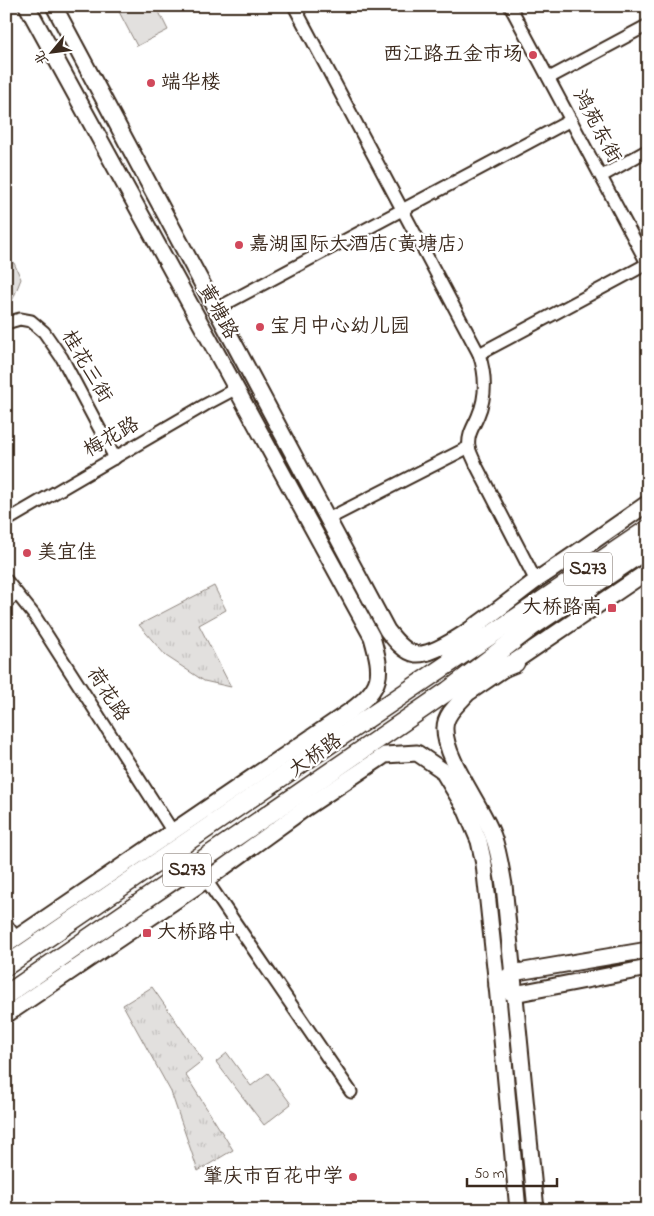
<svg xmlns="http://www.w3.org/2000/svg" width="654" height="1216" viewBox="0 0 654 1216" font-family="'Indie Flower','LXGW WenKai TC',sans-serif">
<style>
.grass{fill:#e2e0de;stroke:#8e857e}
.park{fill:url(#park-tufts);stroke:#8e857e}
.lines{fill:none;stroke-linecap:round;stroke-linejoin:round}
.street-casing{stroke:#3b2a1e;stroke-width:15}
.secondary-casing{stroke:#3b2a1e;stroke-width:19}
.primary-casing{stroke:#3b2a1e;stroke-width:21}
.street{stroke:#fff;stroke-width:11}
.secondary{stroke:#fff;stroke-width:15}
.primary{stroke:#fff;stroke-width:18}
.poi-dot{fill:#d1495b;stroke:#fff;stroke-width:2}
.labels{text-anchor:middle;dominant-baseline:central;stroke-width:4.5;stroke-linejoin:round;paint-order:stroke}
.shield{fill:#fff;stroke:#766a62;stroke-width:1}
.shield-label{font-size:19px;font-weight:bold;fill:#3b2a1e}
.poi-label{font-size:20px;fill:#3b2a1e;stroke:#fff;text-anchor:start}
.street-label{font-size:20px;fill:#3b2a1e;stroke:#fff}
</style>
<defs>
<pattern id="park-tufts" width="24" height="20" patternUnits="userSpaceOnUse" patternTransform="scale(1.25)"><rect width="24" height="20" fill="#e2e0de"/><path d="M3 7l-1-3M5 7V3M7 7l1-3M15 17l-1-3M17 17v-4M19 17l1-3" fill="none" stroke="#c3c0be"/></pattern>
</defs>
<rect width="100%" height="100%" fill="#fff"/>
<filter id="ink" filterUnits="userSpaceOnUse"><feTurbulence type="fractalNoise" baseFrequency=".02" numOctaves="2"/><feDisplacementMap in="SourceGraphic" scale="10" xChannelSelector="R" yChannelSelector="G"/><feConvolveMatrix kernelMatrix="1 2 1 2 8 2 1 2 1" color-interpolation-filters="sRGB"/></filter>
<g filter="url(#ink)">
<g class="grass">
<polygon points="116,6 156,6 168,30 137,46"/>
<polygon points="227,1053 251,1086 268,1073 291,1104 264,1125 216,1062"/>
</g>
<g class="park">
<polygon points="6,261 14,263 21,279 13,299 6,303"/>
<polygon points="214,586 226,610 199,625 231,687 204,681 166,656 139,625"/>
<polygon points="152,987 203,1060 185,1074 233,1150 198,1171 171,1092 123,1005"/>
</g>
<g class="lines">
<defs>
<g id="street">
<path d="M294 6 479 354C486 375 487 395 478 416 474 426 467 435 469 447 470 453 474 459 476 465L536 581"/>
<polyline points="510,6 648,265"/>
<polyline points="549,78 648,25"/>
<polyline points="602,176 648,150"/>
<polyline points="216,309 571,120"/>
<polyline points="6,323 20,319 31,321 44,332 62,358 115,458"/>
<polyline points="479,354 647,264"/>
<polyline points="328,519 469,447"/>
<polyline points="6,521 205,405 237,388"/>
<polyline points="6,580 34,615 173,832"/>
<polyline points="6,602 17,594"/>
<polyline points="206,880 351,1092"/>
<polyline points="6,924 16,938"/>
</g>
<g id="secondary">
<path d="M54 6 387 630C394 639 404 652 416 654 443 657 514 596 538 579 575 554 611 529 648 503"/>
<path d="M6 945 350 711C383 687 383 675 372 637L27 6"/>
<polyline points="648,950 512,973 497,986 514,994 648,968"/>
<polyline points="6,1015 206,880 307,807 385,755 417,753 442,770 465,808 479,841 484,864 497,986 518,1210"/>
<path d="M536 1210 504 885C501 869 499 852 493 836 482 805 444 759 445 728 445 714 459 703 468 693L648 571"/>
</g>
<g id="primary">
<polyline points="452,654 476,626"/>
<polyline points="471,681 515,663"/>
<polyline points="6,966 334,741 648,529"/>
<polyline points="6,995 448,691 531,627 648,548"/>
</g>
</defs>
<use href="#street" class="street-casing"/>
<use href="#secondary" class="secondary-casing"/>
<use href="#primary" class="primary-casing"/>
<use href="#street" class="street"/>
<use href="#secondary" class="secondary"/>
<use href="#primary" class="primary"/>
</g>
</g>
<g class="poi-dot">
<circle cx="533" cy="55" r="5"/>
<circle cx="151" cy="83" r="5"/>
<circle cx="239" cy="245" r="5"/>
<circle cx="260" cy="327" r="5"/>
<circle cx="27" cy="553" r="5"/>
<rect x="607" y="603" width="10" height="10" rx="2.5"/>
<rect x="142" y="928" width="10" height="10" rx="2.5"/>
<circle cx="353" cy="1177" r="5"/>
</g>
<g class="labels">
<g class="shield">
<rect x="564" y="552.5" width="48" height="33" rx="4"/>
<rect x="163" y="853.5" width="48" height="33" rx="4"/>
</g>
<g class="shield-label">
<text x="588" y="569">S273</text>
<text x="187" y="870">S273</text>
</g>
<g class="poi-label">
<text x="523" y="55" text-anchor="end">西江路五金市场</text>
<text x="161" y="83">端华楼</text>
<text x="249" y="245">嘉湖国际大酒店(黄塘店)</text>
<text x="270" y="327">宝月中心幼儿园</text>
<text x="37" y="553">美宜佳</text>
<text x="602" y="608" text-anchor="end">大桥路南</text>
<text x="157" y="933">大桥路中</text>
<text x="343" y="1177" text-anchor="end">肇庆市百花中学</text>
</g>
<g class="street-label">
<text transform="translate(596 127) rotate(62)">鸿苑东街</text>
<text transform="translate(217 312) rotate(61)">黄塘路</text>
<text transform="translate(86 367) rotate(60)">桂花三街</text>
<text transform="translate(112 438) rotate(-30)">梅花路</text>
<text transform="translate(107 695) rotate(57)">荷花路</text>
<text transform="translate(316 756) rotate(-35)">大桥路</text>
</g>
</g>
<rect width="654" height="1216" fill="none" stroke="#fff" stroke-width="25"/>
<rect x="12" y="12" width="629" height="1191" fill="none" stroke="#3b2a1e" stroke-width="2" filter="url(#ink)"/>
<g transform="translate(52 52) rotate(241)" stroke="#ffffff" stroke-width="4" paint-order="stroke">
<path d="M0-4L9 19L0 12L-9 19Z" fill="#3b2a1e"/>
<text y="-8" font-size="14" font-weight="bold" text-anchor="middle" fill="#3b2a1e">北</text>
</g>
<path d="M467 1178v8h90v-8" fill="none" stroke="#3b2a1e" stroke-width="2.5"/>
<text x="474" y="1178" font-size="15" fill="#3b2a1e" stroke="#ffffff" stroke-width="4" paint-order="stroke">50 m</text>
</svg>
